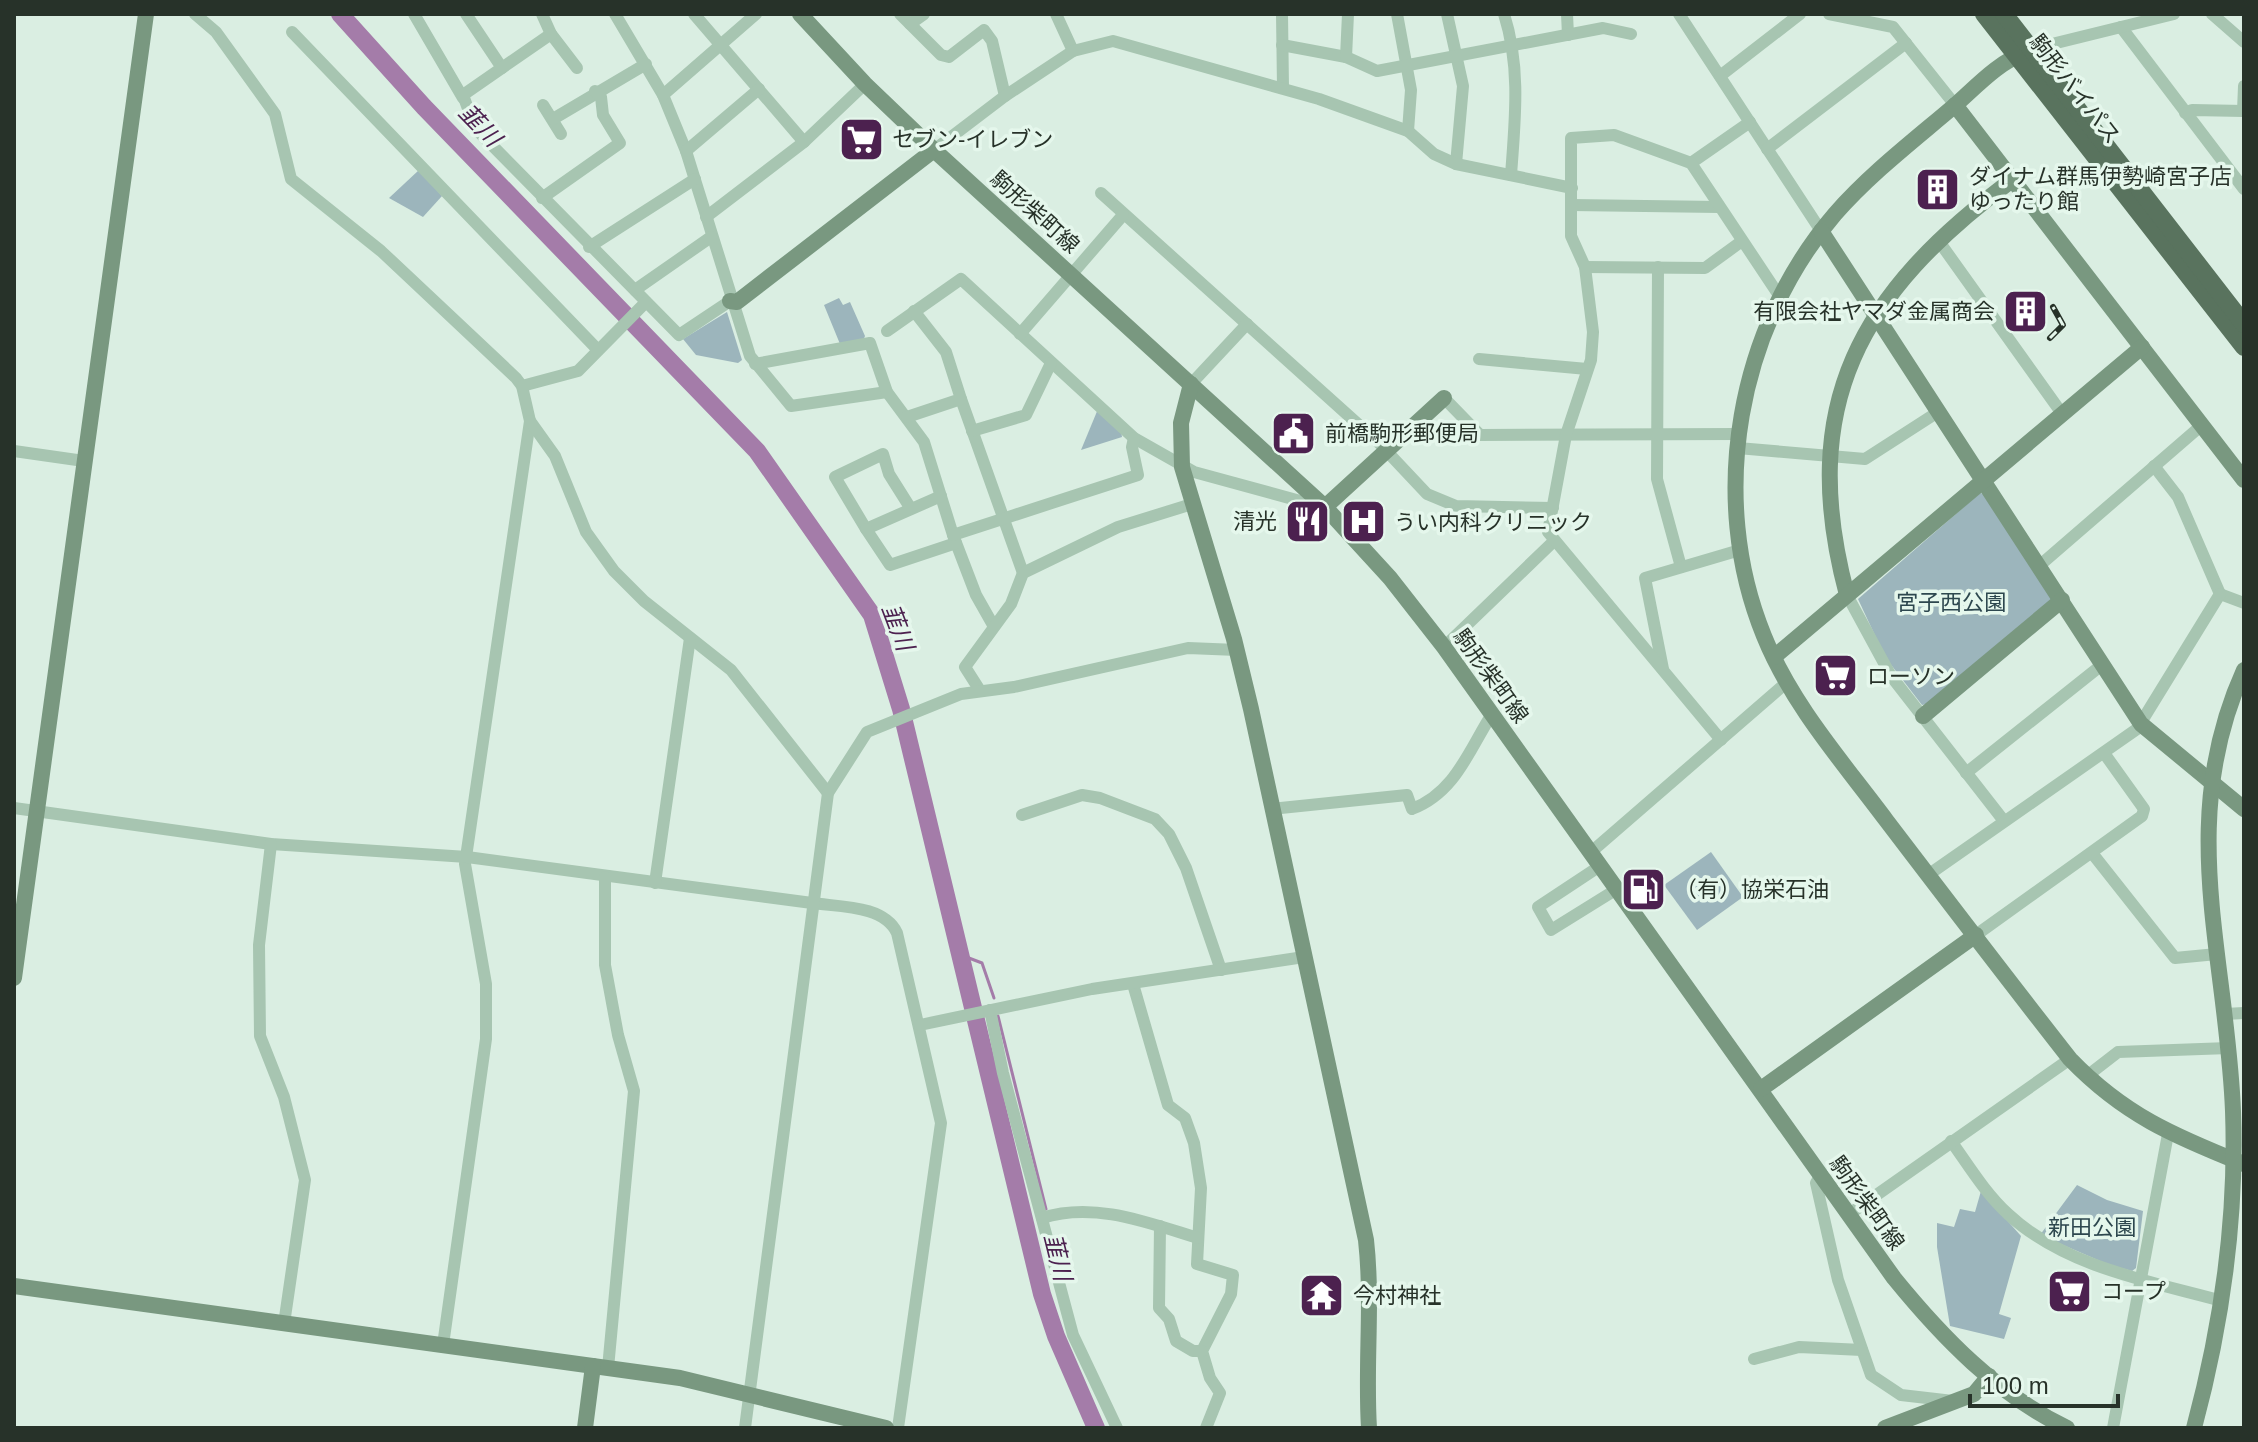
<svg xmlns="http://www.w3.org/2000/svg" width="2258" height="1442" viewBox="0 0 2258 1442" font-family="Helvetica,'Noto Sans JP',sans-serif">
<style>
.green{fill:#9cb5bc}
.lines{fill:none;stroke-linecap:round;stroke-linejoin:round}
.stream{stroke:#a47ca9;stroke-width:3}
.river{stroke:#a47ca9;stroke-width:18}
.street{stroke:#a7c5b1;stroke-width:12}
.secondary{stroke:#799880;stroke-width:16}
.primary{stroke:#59735e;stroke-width:18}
.rail-casing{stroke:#273229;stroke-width:6}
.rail{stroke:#e5f7ec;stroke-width:3;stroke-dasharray:9;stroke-linecap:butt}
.labels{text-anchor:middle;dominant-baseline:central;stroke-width:7;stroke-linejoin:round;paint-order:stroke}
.street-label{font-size:22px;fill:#273229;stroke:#e5f7ec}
.poi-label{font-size:22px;fill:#273229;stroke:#e5f7ec;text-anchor:start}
.park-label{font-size:22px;fill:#2d474e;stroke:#e5f7ec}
.water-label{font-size:24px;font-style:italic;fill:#4c214f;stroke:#e5f7ec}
</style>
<rect width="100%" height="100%" fill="#daeee2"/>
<g class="green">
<polygon points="419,170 442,196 423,217 389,198"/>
<polygon points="839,298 843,305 850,302 865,336 863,341 840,344 824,305"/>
<polygon points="727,312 742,360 738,363 696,355 683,339"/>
<polygon points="1098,409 1121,431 1122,437 1081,450"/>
<polygon points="1980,493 1985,494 2051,596 2051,602 1927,704 1922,705 1885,657 1858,599"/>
<polygon points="1711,852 1743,897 1697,930 1664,885"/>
<polygon points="2077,1185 2107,1200 2143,1211 2136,1268 2132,1271 2107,1264 2040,1235"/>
<polygon points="1981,1191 2021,1236 1999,1314 2011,1318 2004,1339 1950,1326 1937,1247 1937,1223 1954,1227 1960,1209 1975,1212"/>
</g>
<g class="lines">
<g class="stream">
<polyline points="961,955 982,963 994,998"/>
<polyline points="998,1016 1046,1209"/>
</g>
<polyline class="river" points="340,14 424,107 757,451 872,615 901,709 1042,1294 1056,1336 1096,1428"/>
<g class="street">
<polyline points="195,14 216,32 275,114 291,179 381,251 516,378 522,386 530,421 465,864 486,984 486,1039 443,1345"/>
<polyline points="414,14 463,98"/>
<polyline points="466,14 502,68"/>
<polyline points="542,14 551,34 577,68"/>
<polyline points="615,14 663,95 686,151 750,356 791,406 887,392"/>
<polyline points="694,14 804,142"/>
<polyline points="900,14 941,55 949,57 984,30 992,41 1005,96"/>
<polyline points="1056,14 1073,51"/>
<polyline points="1282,14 1283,88"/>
<polyline points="1397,14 1411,90 1408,131"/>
<polyline points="1447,14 1463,86 1456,164"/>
<path d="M1504 14C1521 67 1515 120 1511 175"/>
<polyline points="1567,14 1568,35"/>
<polyline points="1679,14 1821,231"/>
<polyline points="1829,14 1893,27 1955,105"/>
<polyline points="2212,14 2244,42"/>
<polyline points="910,24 924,14"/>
<polyline points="2121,27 2244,189"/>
<polyline points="292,32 598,350"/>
<polyline points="551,34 463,95 475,128 679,335 730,301"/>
<polyline points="1282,45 1346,57 1377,71 1603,28 1631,34"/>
<polyline points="2032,49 2174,14"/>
<polyline points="1346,57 1348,14"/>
<polyline points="1720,76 1800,14"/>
<polyline points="663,95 756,14"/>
<polyline points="543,105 561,134"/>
<polyline points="2243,111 2244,86"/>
<polyline points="2185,113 2192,110 2244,111"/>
<polyline points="553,119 646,64"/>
<polyline points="1767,149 1906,43"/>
<polyline points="934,150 1005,96 1073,51 1113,41 1319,99 1408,131 1434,154 1456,164 1572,188"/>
<polyline points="686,151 759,89"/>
<polyline points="1691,163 1750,122"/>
<polyline points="1101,193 1379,443 1427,494 1456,506 1553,508"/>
<polyline points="542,198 620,143 603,115 601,97 595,91"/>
<polyline points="1571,205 1719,207"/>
<polyline points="706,217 804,142 865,84"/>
<polyline points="1938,240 2063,415"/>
<polyline points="589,247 695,179"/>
<polyline points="1585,267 1705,268 1742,241"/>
<polyline points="1658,267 1657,479 1681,567"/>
<polyline points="635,290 711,237"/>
<polyline points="887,331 961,279 1134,438 1194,472 1322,507"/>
<polyline points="1020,334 1123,215"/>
<polyline points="1479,359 1587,369"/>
<polyline points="755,364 870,343 887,392 924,442 953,535 976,595 993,625"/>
<polyline points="1191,384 1247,324"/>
<polyline points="522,386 578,371 646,302"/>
<polyline points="1444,398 1480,435 1738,434"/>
<polyline points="961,399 1023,573"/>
<polyline points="907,417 961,399 946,352 914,311"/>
<polyline points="530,421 555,456 586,532 614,571 644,601 731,670 828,793"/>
<polyline points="972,431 1026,415 1051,363"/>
<polyline points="1738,448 1865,459 1938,412"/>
<polyline points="14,451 84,461"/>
<polyline points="2154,466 2178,497 2220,594"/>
<polyline points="911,509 889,474 883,454 835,477 866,529 941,496"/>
<polyline points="866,529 890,565 956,543"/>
<polyline points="953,535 1138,475 1132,447 1134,438"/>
<polyline points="2039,566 2202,425"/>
<polyline points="2220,594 2244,603"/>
<polyline points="1847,595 1891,676 2004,821"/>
<polyline points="1444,647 1554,541"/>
<polyline points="1663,669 1645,578 1740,550"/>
<polyline points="979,689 965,667 1011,604 1023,573 1118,527 1192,504"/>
<polyline points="1721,740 1548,532 1566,435 1591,360 1593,332 1585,267 1571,236 1571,138 1614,135 1691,163 1780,297"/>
<polyline points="1966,773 2103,664"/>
<path d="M14 808 271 844 467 857 812 903C839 907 884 905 897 933L941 1123 898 1428"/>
<path d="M1271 809 1407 795 1412 809C1455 793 1469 750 1492 714"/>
<polyline points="1022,815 1082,795 1100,798 1155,819 1169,834 1186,868 1221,970"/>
<polyline points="271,844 259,945 260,1036 284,1097 305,1180 284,1324"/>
<polyline points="1590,853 1786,683"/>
<polyline points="2092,853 2175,958 2217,954"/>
<polyline points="1600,866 1538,907 1551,930 1617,889"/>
<polyline points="1928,875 2137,729 2220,594"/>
<polyline points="605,877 605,965 618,1035 634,1091 608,1368"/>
<polyline points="655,883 690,638"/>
<polyline points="1976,935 2142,816 2144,809 2104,753"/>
<polyline points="1133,984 1168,1105 1185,1118 1194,1143 1201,1188 1197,1264 1233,1275 1231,1294 1202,1351 1210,1378 1220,1393 1206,1428"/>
<polyline points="990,1010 1003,1073 1073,1335 1117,1428"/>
<polyline points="2225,1014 2244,1013"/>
<polyline points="920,1025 1092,989 1304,957"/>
<polyline points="2087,1076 2118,1052 2229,1048"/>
<path d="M1951 1141C1969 1166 1985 1193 2008 1214 2065 1267 2149 1281 2222 1301"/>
<polyline points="1820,1176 1816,1183 1838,1280 1871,1375 1901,1395 1953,1401"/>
<polyline points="1848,1215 2070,1059"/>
<path d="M1042 1218C1094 1201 1149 1223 1198 1238"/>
<polyline points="1160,1226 1159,1308 1169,1319 1176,1341 1193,1351 1202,1351"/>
<polyline points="1754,1359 1799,1347 1862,1350"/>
<polyline points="745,1428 828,793 867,732 961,694 1014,687 1188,648 1237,650"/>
<polyline points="2113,1428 2168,1134"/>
</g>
<g class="secondary">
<path d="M800 14 865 84 934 150 1325 507 1390 578 1444 647 1894 1278C1942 1337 1998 1395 2067 1428"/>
<path d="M2026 52C1997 63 1977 86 1953 107 1913 141 1870 174 1835 214 1738 327 1707 497 1764 636 1792 705 1842 761 1886 820 1947 900 2008 980 2070 1059 2124 1115 2174 1136 2244 1164"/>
<polyline points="1955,105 2244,480"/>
<polyline points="1821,231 2141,724 2244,809"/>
<polyline points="730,301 737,302 934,150"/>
<path d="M1191 384 1181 423 1182 467 1234 639 1251 709 1366 1240C1373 1303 1365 1365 1369 1428"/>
<polyline points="1325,507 1444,398"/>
<path d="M1847 595C1796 404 1860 293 2012 180"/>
<polyline points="1774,657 2142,347"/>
<polyline points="1923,716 2062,600"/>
<polyline points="14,978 146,14"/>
<polyline points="1761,1089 1976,935"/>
<polyline points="14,1286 680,1378 886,1428"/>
<polyline points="585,1428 593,1366"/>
<polyline points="1885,1428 1974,1394 1989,1376"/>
<path d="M2194 1428C2222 1324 2237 1219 2233 1111 2227 956 2175 822 2244 670"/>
</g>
<g class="primary">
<polyline points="1984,14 2244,347"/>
<polyline points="2004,14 2244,324"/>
</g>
<defs>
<polyline id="rail" points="2050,338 2063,325 2053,307"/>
</defs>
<use href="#rail" class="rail-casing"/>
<use href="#rail" class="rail"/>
</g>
<defs>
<symbol id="supermarket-square" viewBox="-11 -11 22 22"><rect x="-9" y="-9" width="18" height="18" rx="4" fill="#4c214f" stroke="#e5f7ec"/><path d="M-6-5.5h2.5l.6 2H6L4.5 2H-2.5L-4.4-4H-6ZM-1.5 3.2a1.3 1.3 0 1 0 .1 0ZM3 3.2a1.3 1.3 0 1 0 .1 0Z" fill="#fff"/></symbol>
<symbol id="building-square" viewBox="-11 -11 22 22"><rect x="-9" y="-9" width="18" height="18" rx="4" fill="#4c214f" stroke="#e5f7ec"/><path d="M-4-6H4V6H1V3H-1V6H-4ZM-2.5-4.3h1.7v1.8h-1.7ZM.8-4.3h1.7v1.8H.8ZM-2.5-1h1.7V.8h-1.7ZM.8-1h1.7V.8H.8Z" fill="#fff"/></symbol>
<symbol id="civic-square" viewBox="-11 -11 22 22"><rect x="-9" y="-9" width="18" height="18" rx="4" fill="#4c214f" stroke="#e5f7ec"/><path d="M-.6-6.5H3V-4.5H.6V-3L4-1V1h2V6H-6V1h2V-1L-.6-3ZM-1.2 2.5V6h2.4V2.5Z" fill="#fff"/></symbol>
<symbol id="restaurant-square" viewBox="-11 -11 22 22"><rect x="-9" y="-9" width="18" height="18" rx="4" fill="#4c214f" stroke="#e5f7ec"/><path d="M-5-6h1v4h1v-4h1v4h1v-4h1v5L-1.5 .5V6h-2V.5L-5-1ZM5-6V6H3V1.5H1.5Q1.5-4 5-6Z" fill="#fff"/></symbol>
<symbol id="hospital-square" viewBox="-11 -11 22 22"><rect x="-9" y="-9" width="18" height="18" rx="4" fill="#4c214f" stroke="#e5f7ec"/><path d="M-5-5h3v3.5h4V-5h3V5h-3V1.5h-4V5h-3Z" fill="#fff"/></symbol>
<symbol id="fuel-square" viewBox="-11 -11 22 22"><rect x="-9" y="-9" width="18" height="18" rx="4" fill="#4c214f" stroke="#e5f7ec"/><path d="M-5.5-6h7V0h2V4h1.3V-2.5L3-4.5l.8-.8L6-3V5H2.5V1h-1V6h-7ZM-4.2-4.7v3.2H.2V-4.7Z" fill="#fff"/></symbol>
<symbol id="temple-square" viewBox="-11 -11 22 22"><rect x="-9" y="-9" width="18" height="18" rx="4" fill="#4c214f" stroke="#e5f7ec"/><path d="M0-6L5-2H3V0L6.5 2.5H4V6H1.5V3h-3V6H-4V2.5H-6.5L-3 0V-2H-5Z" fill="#fff"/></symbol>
</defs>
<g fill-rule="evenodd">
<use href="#supermarket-square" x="836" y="114" width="51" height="51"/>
<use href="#building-square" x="1912" y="164" width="51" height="51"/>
<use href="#building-square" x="2000" y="286" width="51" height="51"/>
<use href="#civic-square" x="1268" y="408" width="51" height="51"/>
<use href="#restaurant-square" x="1282" y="496" width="51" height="51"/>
<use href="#hospital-square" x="1338" y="496" width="51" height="51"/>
<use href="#supermarket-square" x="1810" y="650" width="51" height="51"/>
<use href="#fuel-square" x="1618" y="864" width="51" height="51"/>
<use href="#supermarket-square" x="2044" y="1266" width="51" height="51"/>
<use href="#temple-square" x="1296" y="1270" width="51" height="51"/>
</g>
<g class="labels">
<g class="street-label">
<text transform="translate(2075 89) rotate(52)">駒形バイパス</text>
<text transform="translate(1035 212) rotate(42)">駒形柴町線</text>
<text transform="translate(1491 676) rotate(54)">駒形柴町線</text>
<text transform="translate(1867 1203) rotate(54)">駒形柴町線</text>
</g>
<g class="poi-label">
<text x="892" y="139">セブン-イレブン</text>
<text x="1969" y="176">ダイナム群馬伊勢崎宮子店<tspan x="1969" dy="25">ゆったり館</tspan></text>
<text x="1995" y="311" text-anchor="end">有限会社ヤマダ金属商会</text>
<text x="1325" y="433">前橋駒形郵便局</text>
<text x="1277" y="521" text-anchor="end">清光</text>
<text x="1394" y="522">うい内科クリニック</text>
<text x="1867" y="676">ローソン</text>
<text x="1675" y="889">（有）協栄石油</text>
<text x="2101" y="1291">コープ</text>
<text x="1353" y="1295">今村神社</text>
</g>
<g class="park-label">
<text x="1951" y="602">宮子西公園</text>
<text x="2092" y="1227">新田公園</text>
</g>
<g class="water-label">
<text transform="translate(480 125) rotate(46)">韮川</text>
<text transform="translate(898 627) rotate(69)">韮川</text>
<text transform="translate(1058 1257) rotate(76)">韮川</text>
</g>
</g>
<rect width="2258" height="1442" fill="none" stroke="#273229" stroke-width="32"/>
<path d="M1970 1394v12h148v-12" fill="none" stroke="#273229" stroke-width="4"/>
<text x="1982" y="1394" font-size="24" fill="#273229" stroke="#e5f7ec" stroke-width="6" paint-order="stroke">100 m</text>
</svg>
